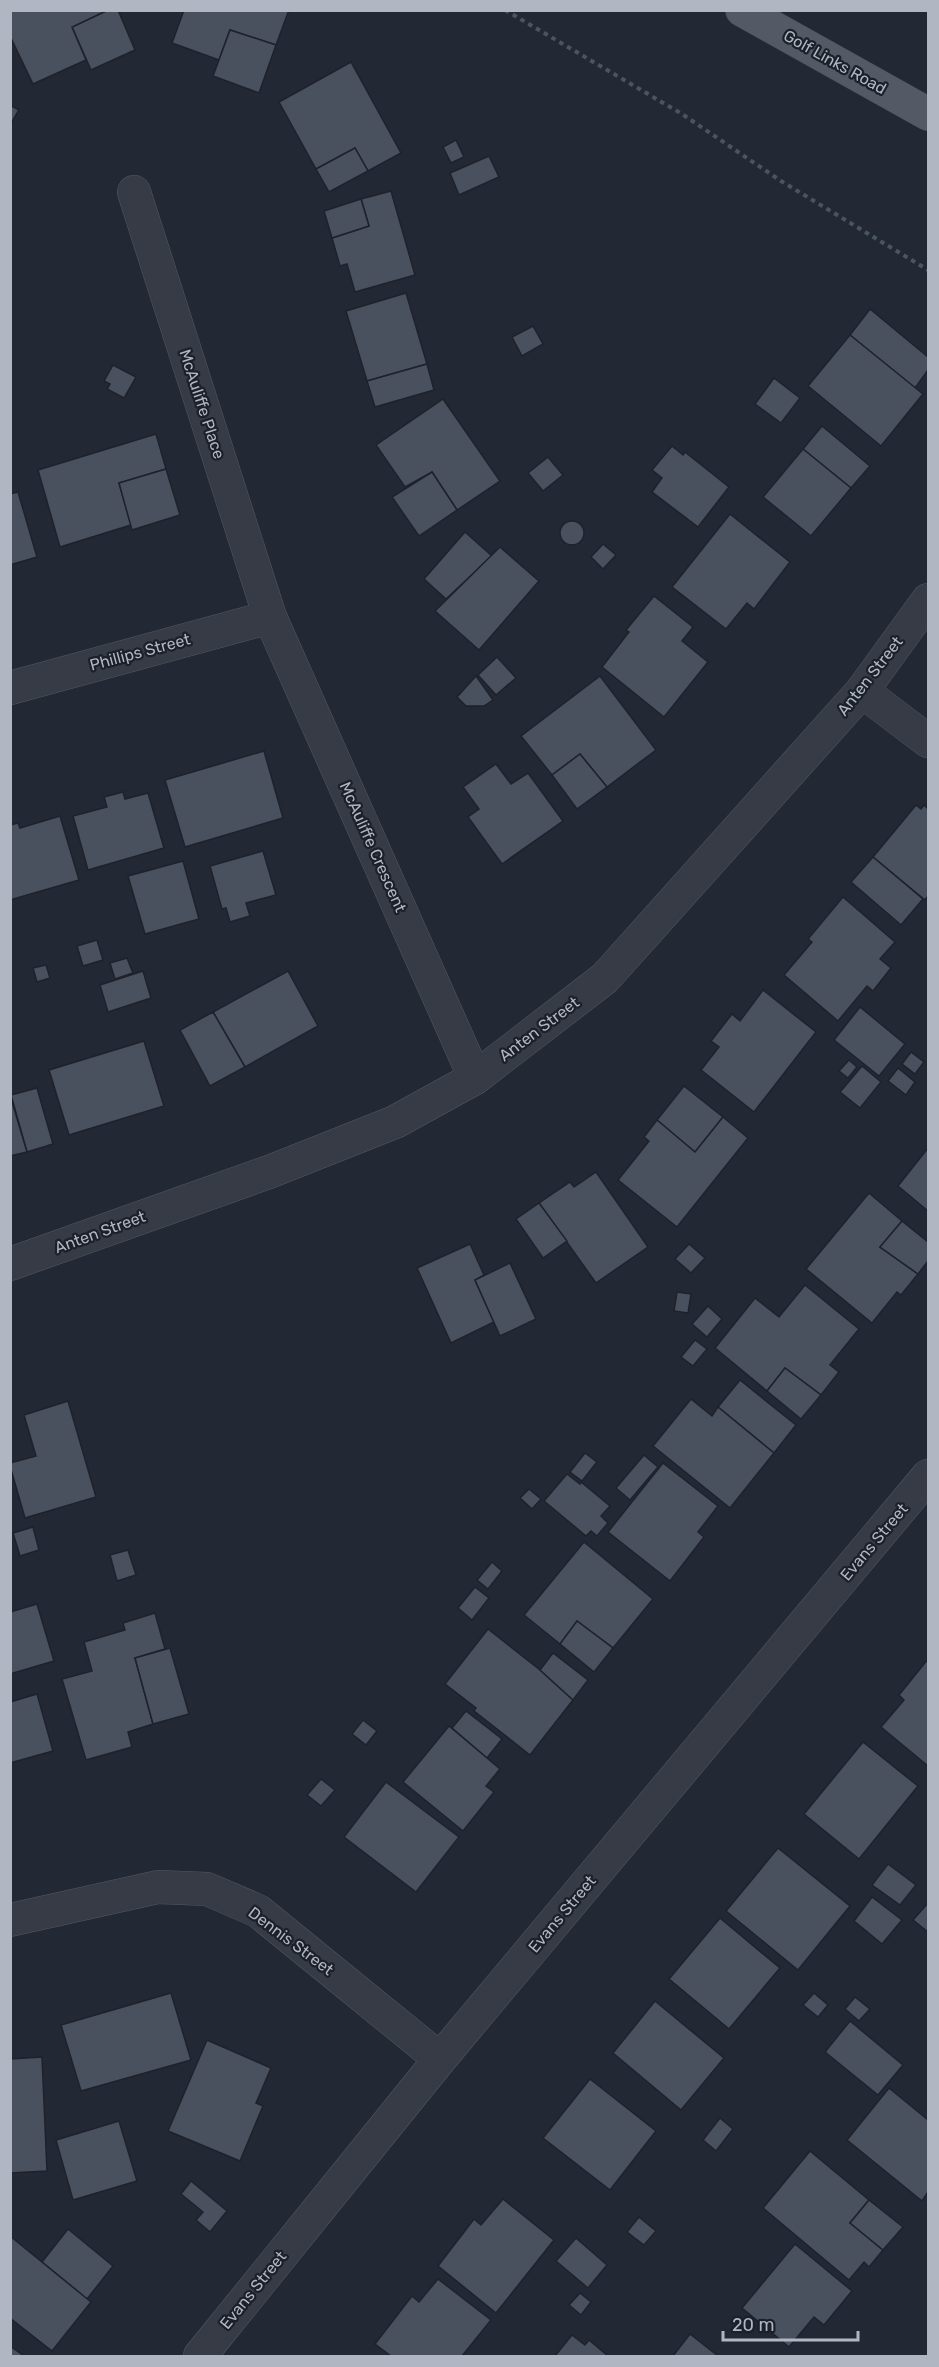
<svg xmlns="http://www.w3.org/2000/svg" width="939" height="2367" viewBox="0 0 939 2367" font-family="Rubik,sans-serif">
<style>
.building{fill:#49505e;stroke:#1d222c;stroke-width:1.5}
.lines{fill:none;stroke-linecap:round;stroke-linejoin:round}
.minor-casing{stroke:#535963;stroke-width:34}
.major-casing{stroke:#3f444f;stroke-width:34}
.path{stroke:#48575a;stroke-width:4;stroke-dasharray:4.5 4.5;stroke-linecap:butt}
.minor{stroke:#363b45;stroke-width:33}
.major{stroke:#545a65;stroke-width:33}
.labels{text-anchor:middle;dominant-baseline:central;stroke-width:4.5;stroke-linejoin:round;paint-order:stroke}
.street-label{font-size:16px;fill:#b0b6c2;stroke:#1b202a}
</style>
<rect width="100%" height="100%" fill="#232934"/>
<g class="building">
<polygon points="108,10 118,10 135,50 91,70 72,27"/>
<polygon points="108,10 72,27 86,60 33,84 10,36 10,11"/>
<polygon points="184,10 289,10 276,45 230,30 219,60 172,43"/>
<polygon points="230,30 276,45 259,93 213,76"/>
<polygon points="351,62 401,153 368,171 355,148 316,169 279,102"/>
<polygon points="10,105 19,110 10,125"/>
<polygon points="456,140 464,157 451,163 443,147"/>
<polygon points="355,148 368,171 329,192 316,169"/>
<polygon points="489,156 499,177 459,195 450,173"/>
<polygon points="391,191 415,275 355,292 347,264 340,266 332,238 369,226 361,199"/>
<polygon points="361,199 369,226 332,238 324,211"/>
<polygon points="406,293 427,364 367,381 346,311"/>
<polygon points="870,309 928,357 928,370 915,388 850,335"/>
<polygon points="533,326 543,344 522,356 512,337"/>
<polygon points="850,335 923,394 881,446 808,386"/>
<polygon points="427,364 434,390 375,407 367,381"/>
<polygon points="113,365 136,377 124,398 107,389 110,384 104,381"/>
<polygon points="774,378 800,398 781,423 755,404"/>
<polygon points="443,399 500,481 457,510 432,472 405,487 376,445"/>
<polygon points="822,426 870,466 851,488 803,449"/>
<polygon points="156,434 166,469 119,483 131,525 60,547 38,470"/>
<polygon points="672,446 683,455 685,452 729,487 698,527 652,492 662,478 652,470"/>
<polygon points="803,449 851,488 811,536 763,497"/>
<polygon points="548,457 563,475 543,491 528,473"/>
<polygon points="166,469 180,515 132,530 119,483"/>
<polygon points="432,472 457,510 419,536 392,497"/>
<polygon points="18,492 37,557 10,565 10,494"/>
<polygon points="730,514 790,562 754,609 747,603 726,629 672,587"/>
<circle cx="572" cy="533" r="12"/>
<polygon points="465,532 492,556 446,599 424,579"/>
<polygon points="603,544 616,555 603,569 591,557"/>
<polygon points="500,547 539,581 479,650 435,611"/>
<polygon points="654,596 693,627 682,641 708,662 664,717 602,667 629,632 626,630"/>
<polygon points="497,657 516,678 496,695 478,675"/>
<polygon points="476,676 493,700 484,706 466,706 457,697"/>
<polygon points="600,676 656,750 607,787 580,754 552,775 521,736"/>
<polygon points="264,751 283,818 185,847 165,780"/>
<polygon points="580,754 607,787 577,809 552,775"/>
<polygon points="496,764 511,784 528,773 563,821 502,864 468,817 479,809 463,787"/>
<polygon points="123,792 125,799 148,793 164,848 88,870 73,816 107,807 104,797"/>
<polygon points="916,805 921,809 924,805 928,809 928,896 925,900 873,857"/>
<polygon points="60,816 79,880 10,900 10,825 18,823 20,828"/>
<polygon points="263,851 276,895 246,903 250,916 230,922 226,908 222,909 210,866"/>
<polygon points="873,857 923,899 901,925 851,882"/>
<polygon points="183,861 199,919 145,934 128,876"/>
<polygon points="843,897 895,942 880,959 891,968 873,991 867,986 838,1021 784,975 812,942 808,939"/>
<polygon points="97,940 103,960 83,966 77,946"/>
<polygon points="127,958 133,973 115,979 110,963"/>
<polygon points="46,965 50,978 37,982 33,968"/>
<polygon points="143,971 151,998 108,1012 100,985"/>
<polygon points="288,971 318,1026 245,1067 213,1012"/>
<polygon points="763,990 816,1032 754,1112 701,1070 719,1047 711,1041 732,1014 740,1021"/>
<polygon points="860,1007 905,1044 879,1076 834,1040"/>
<polygon points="213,1012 245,1067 210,1086 180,1030"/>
<polygon points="144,1041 164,1106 69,1135 49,1070"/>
<polygon points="911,1052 924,1062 915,1074 902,1064"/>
<polygon points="849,1060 857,1067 848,1078 839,1071"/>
<polygon points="862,1066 881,1082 860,1108 840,1092"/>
<polygon points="898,1068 915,1082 906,1095 888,1081"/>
<polygon points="684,1086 723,1117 695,1152 657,1120"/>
<polygon points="37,1088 53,1144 27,1152 11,1095"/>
<polygon points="10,1095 27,1152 10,1156"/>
<polygon points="723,1117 748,1138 677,1227 618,1180 649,1141 644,1137 657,1120 695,1152"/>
<polygon points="928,1148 928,1211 898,1186"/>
<polygon points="596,1172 648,1247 596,1283 539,1203 570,1182 574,1187"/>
<polygon points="869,1193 902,1221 880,1247 918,1274 901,1295 897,1292 872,1323 806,1269"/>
<polygon points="539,1203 567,1241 543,1258 516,1219"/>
<polygon points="902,1221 928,1242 928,1261 918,1274 880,1247"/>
<polygon points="470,1244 484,1275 475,1280 494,1322 451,1343 417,1268"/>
<polygon points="689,1244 705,1258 691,1273 675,1259"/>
<polygon points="510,1263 536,1319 500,1336 475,1280"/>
<polygon points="805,1285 859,1329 830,1365 839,1372 821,1395 785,1368 767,1391 715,1348 755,1298 779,1317"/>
<polygon points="677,1292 691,1294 688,1313 674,1311"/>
<polygon points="708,1306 722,1319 707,1337 692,1324"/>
<polygon points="695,1340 707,1349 693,1366 681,1357"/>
<polygon points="785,1368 821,1395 801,1419 767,1391"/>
<polygon points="740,1380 796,1425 774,1453 718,1407"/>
<polygon points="691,1399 712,1416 718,1407 774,1453 730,1508 653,1446"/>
<polygon points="68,1401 96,1497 25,1518 10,1466 10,1463 36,1456 24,1415"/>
<polygon points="585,1453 597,1462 582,1481 570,1472"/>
<polygon points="644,1455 658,1467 630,1500 616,1488"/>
<polygon points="663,1463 718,1506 698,1532 704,1537 670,1581 608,1532"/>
<polygon points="567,1474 580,1484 581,1482 610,1506 601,1516 608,1523 597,1536 591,1531 586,1536 544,1501"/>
<polygon points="529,1489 541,1499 532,1509 520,1498"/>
<polygon points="33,1527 39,1550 20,1556 13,1533"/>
<polygon points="584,1542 653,1599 613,1648 577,1621 560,1644 524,1615"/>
<polygon points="128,1550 136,1575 117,1581 110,1555"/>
<polygon points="492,1562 502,1571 488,1589 477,1580"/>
<polygon points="475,1587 489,1598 472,1620 458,1608"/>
<polygon points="37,1604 54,1661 10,1674 10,1612"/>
<polygon points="155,1613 165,1649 135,1658 153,1724 128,1732 132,1747 86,1760 62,1679 92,1671 84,1642 125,1630 123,1623"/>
<polygon points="577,1621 613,1648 594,1672 560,1644"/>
<polygon points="488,1629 540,1670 573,1700 530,1755 474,1711 476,1708 445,1684"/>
<polygon points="170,1648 189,1714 153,1724 135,1658"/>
<polygon points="553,1653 588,1680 573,1700 540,1670"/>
<polygon points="928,1659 928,1766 881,1727 904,1700 899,1695"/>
<polygon points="37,1694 53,1751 10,1763 10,1702"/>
<polygon points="466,1711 502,1739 487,1758 452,1728"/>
<polygon points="363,1720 377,1731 366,1745 352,1734"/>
<polygon points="449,1726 500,1769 486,1786 494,1792 463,1831 403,1782"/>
<polygon points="863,1742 918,1786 859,1859 804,1814"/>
<polygon points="321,1779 335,1790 321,1806 307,1795"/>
<polygon points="386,1782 459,1837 416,1892 344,1837"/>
<polygon points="778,1848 850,1906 798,1970 726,1911"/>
<polygon points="888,1864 916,1885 900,1905 872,1885"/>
<polygon points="872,1897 902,1920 882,1944 854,1921"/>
<polygon points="928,1903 928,1932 913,1920"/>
<polygon points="720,1918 780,1968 729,2029 669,1979"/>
<polygon points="171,1993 191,2060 81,2091 61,2025"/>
<polygon points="814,1993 828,2005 818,2017 803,2005"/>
<polygon points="855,1997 870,2009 859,2021 845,2009"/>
<polygon points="655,2001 724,2058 681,2110 613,2053"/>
<polygon points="850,2021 903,2065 878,2095 825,2052"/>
<polygon points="207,2040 271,2068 256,2103 263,2106 240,2161 168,2131"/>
<polygon points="42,2057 47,2171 10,2173 10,2059"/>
<polygon points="590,2079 656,2131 610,2190 543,2138"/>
<polygon points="889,2088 928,2120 928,2192 922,2201 847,2140"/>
<polygon points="720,2118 733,2129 716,2151 703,2140"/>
<polygon points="119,2121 137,2181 73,2200 56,2140"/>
<polygon points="810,2151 869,2200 850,2223 883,2250 869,2267 864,2262 849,2280 763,2208"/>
<polygon points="191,2181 227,2211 210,2232 196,2220 203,2212 181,2194"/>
<polygon points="503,2199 554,2240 496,2313 438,2266 474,2219 481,2225"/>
<polygon points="869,2200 903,2227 883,2250 850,2223"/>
<polygon points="639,2217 656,2231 644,2245 627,2232"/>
<polygon points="68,2229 113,2266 87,2299 42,2262"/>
<polygon points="10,2236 91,2302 52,2351 10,2318"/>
<polygon points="576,2238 607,2265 588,2288 556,2261"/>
<polygon points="795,2244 852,2291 824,2325 814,2317 789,2347 742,2308"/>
<polygon points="438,2279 491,2320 462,2356 391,2356 375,2344 412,2296 419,2302"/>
<polygon points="580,2293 591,2302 581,2315 569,2305"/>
<polygon points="690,2334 718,2356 673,2356"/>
<polygon points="572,2335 585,2345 589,2340 608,2356 555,2356"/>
<polygon points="10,2346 24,2356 10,2356"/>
</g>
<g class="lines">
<defs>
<g id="minor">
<polyline points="134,192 270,617 475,1078"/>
<polyline points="10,688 270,617"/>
<polyline points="862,691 928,741"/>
<polyline points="10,1264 269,1172 395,1122 475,1078 605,978 862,691 928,600"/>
<polyline points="10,1920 158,1887 207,1889 258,1911 440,2059"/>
<polyline points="200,2356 440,2059 928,1476"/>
</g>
<polyline id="major" points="742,10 928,114"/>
</defs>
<use href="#minor" class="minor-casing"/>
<use href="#major" class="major-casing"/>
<polyline class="path" points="505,10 682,114 781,181 928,270"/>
<use href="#minor" class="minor"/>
<use href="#major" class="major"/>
</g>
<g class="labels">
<g class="street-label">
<text transform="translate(835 62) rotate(29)">Golf Links Road</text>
<text transform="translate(202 404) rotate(72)">McAuliffe Place</text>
<text transform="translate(140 652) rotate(-15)">Phillips Street</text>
<text transform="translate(870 676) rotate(-52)">Anten Street</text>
<text transform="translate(373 847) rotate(66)">McAuliffe Crescent</text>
<text transform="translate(539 1029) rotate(-37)">Anten Street</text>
<text transform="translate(100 1232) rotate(-20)">Anten Street</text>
<text transform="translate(874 1542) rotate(-50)">Evans Street</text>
<text transform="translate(562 1914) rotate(-50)">Evans Street</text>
<text transform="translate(291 1941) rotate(37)">Dennis Street</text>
<text transform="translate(253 2290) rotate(-51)">Evans Street</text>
</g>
</g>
<rect width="939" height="2367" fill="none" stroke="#b0b6c2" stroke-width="24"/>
<path d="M723 2331v9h135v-9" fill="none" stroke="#b0b6c2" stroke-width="3"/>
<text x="732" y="2331" font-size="18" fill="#b0b6c2" stroke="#1b202a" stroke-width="4.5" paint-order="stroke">20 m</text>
</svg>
